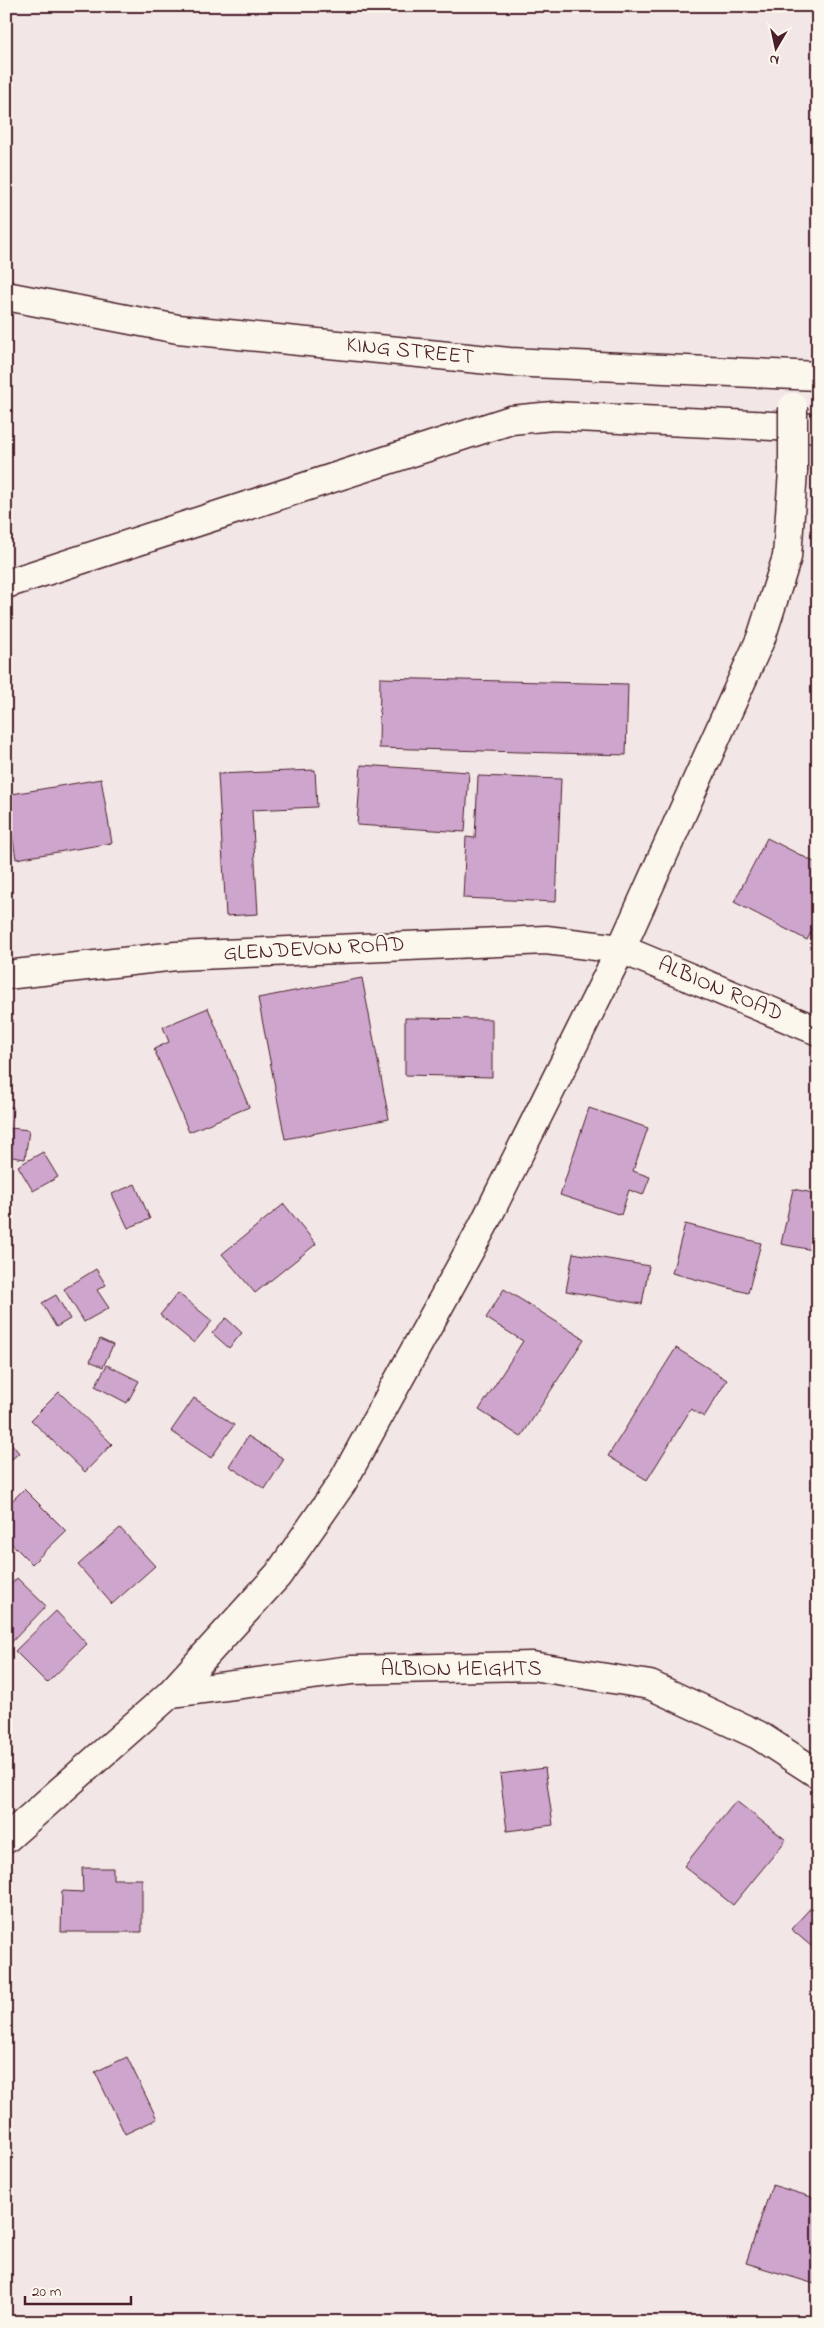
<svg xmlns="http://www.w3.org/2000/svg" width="824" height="2328" viewBox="0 0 824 2328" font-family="'Indie Flower',sans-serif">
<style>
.building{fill:#cea6cd;stroke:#4a1f2b}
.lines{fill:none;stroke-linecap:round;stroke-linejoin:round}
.minor-casing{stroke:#4a1f2b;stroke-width:31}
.minor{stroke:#fbf7ec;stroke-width:28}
.minor-bridge-casing{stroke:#4a1f2b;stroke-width:31;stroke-linecap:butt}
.minor-bridge{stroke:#fbf7ec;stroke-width:28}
.labels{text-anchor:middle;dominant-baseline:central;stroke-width:4;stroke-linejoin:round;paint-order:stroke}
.street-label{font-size:22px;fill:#4a1f2b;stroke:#fbf7ec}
</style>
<rect width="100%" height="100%" fill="#f2e7e6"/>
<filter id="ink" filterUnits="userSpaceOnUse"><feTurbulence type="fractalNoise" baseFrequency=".02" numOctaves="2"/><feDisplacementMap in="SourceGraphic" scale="10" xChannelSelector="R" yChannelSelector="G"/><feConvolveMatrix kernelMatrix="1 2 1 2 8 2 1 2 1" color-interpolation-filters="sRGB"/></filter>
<g filter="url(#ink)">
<g class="building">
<polygon points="380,678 628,684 626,755 379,748"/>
<polygon points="361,765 469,772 465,832 357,825"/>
<polygon points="315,770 317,807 252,810 258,914 226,916 218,774"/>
<polygon points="478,776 561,779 556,902 463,898 466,837 475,838"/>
<polygon points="101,779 112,843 16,859 6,795"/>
<polygon points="767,838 818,864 818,919 807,940 734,902"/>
<polygon points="362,978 389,1119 285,1139 258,998"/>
<polygon points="208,1008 249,1107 189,1132 154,1049 169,1042 163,1027"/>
<polygon points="405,1018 492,1019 492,1077 405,1075"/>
<polygon points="6,1106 13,1107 10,1128 29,1130 25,1159 6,1156"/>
<polygon points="589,1108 648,1128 633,1171 650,1177 643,1195 629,1190 621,1215 560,1195"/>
<polygon points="43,1152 58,1177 33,1191 18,1166"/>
<polygon points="135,1184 150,1219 128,1228 112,1194"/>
<polygon points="793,1189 818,1194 818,1251 781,1244"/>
<polygon points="284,1204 316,1244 255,1293 222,1254"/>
<polygon points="685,1224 761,1243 748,1293 672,1273"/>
<polygon points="573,1253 649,1266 642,1304 566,1291"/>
<polygon points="96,1269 106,1285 97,1290 109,1308 84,1322 64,1289"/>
<polygon points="504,1289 584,1339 521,1437 479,1410 523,1341 486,1318"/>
<polygon points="178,1293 212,1321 194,1343 160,1315"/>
<polygon points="56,1295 70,1319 56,1327 42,1303"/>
<polygon points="226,1318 242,1333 229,1348 212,1333"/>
<polygon points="100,1339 113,1345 103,1367 90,1361"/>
<polygon points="676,1348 727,1380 704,1417 691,1409 647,1480 608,1456"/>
<polygon points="107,1365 139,1381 127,1403 95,1386"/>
<polygon points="59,1392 112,1444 85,1472 31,1420"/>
<polygon points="194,1398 234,1425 211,1458 171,1431"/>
<polygon points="248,1436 284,1459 265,1489 229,1466"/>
<polygon points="6,1437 19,1453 6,1464"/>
<polygon points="24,1489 66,1531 32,1564 6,1538 6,1507"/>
<polygon points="120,1528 155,1566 112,1604 78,1565"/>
<polygon points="17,1578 46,1606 7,1647 6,1590"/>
<polygon points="56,1611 87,1644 47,1683 15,1651"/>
<polygon points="545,1768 553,1825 507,1831 500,1774"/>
<polygon points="736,1801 786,1840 733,1905 684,1866"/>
<polygon points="82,1868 113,1868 113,1879 142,1879 142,1932 61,1932 62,1891 83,1892"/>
<polygon points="818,1900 818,1952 791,1929"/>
<polygon points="127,2057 157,2119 125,2134 95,2072"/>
<polygon points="772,2185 818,2199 818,2285 746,2263"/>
</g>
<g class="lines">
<defs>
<g id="minor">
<polyline points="6,296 178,329 509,362 818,376"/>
<polyline points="6,584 511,420 553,416 818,428"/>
<polyline points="6,975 176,956 546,940 621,949 818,1031"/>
<polyline points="171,1693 351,1670 532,1666 650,1685 758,1735 818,1774"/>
<polyline points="6,1839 171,1693 278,1575 342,1483 483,1226 621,949 761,638 787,557 793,471"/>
</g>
</defs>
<use href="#minor" class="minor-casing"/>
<use href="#minor" class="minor"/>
<defs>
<polyline id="minor-bridge" points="793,407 793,471"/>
</defs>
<use href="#minor-bridge" class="minor-bridge-casing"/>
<use href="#minor-bridge" class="minor-bridge"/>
</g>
</g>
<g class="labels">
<g class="street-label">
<text transform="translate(410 352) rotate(6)">KING STREET</text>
<text transform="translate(314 950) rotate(-3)">GLENDEVON ROAD</text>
<text transform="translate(720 990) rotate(23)">ALBION ROAD</text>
<text x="461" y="1670">ALBION HEIGHTS</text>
</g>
</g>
<rect width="824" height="2328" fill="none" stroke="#fbf7ec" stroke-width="25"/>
<rect x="12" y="12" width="799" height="2303" fill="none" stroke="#4a1f2b" stroke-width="2" filter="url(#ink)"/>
<g transform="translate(776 48) rotate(189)" stroke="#fbf7ec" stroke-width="4" paint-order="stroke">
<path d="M0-4L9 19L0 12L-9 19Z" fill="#4a1f2b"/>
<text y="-8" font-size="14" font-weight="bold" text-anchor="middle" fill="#4a1f2b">N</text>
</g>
<path d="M25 2296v8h106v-8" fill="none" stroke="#4a1f2b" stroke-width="2.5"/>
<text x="32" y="2296" font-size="15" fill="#4a1f2b" stroke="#fbf7ec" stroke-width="4" paint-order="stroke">20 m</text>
</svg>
